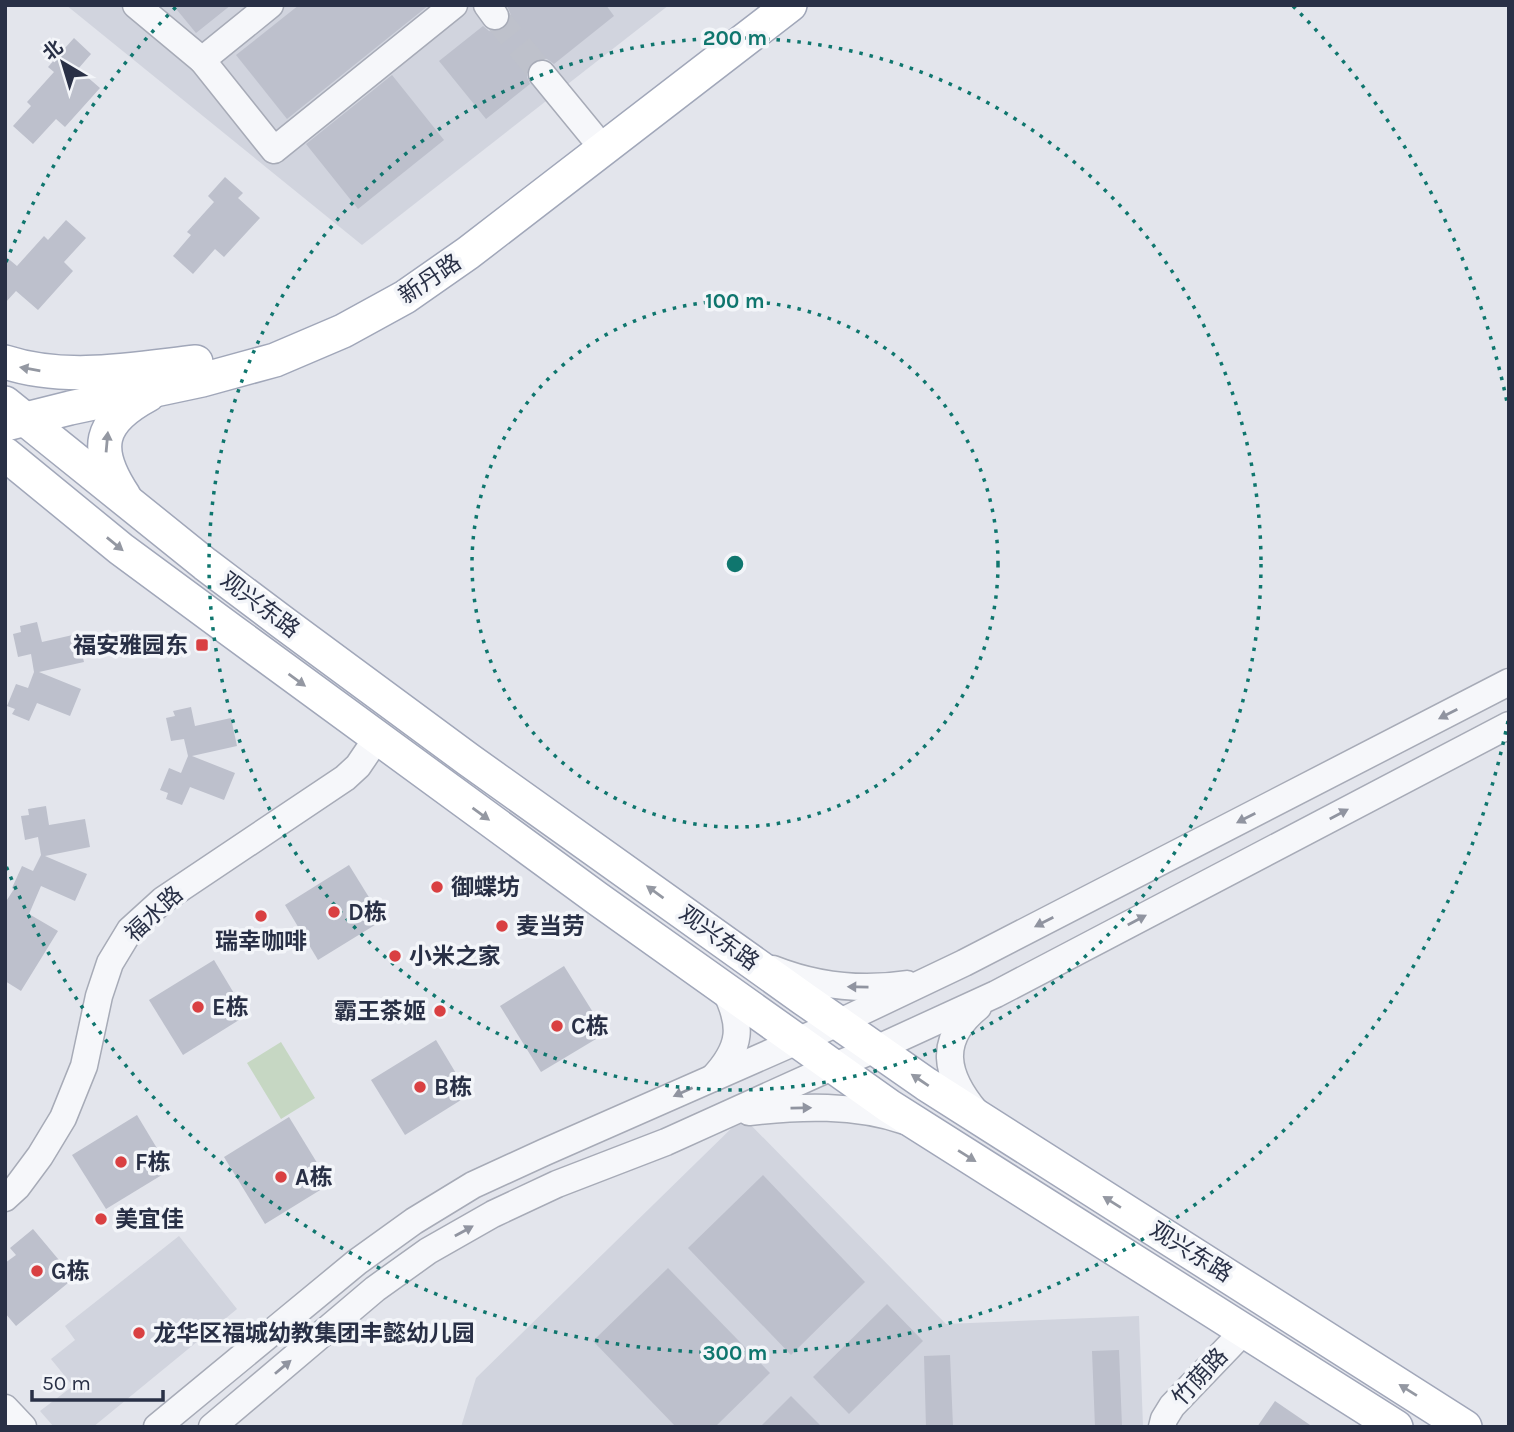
<svg xmlns="http://www.w3.org/2000/svg" width="1514" height="1432" viewBox="0 0 1514 1432" font-family="Karla,'Noto Sans SC',sans-serif">
<style>
.built{fill:#d1d4de}
.green{fill:#c6d7c3}
.building{fill:#bdc0cc}
.lines{fill:none;stroke-linecap:round;stroke-linejoin:round}
.minor-tunnel{stroke:#bec1cb;stroke-width:26;stroke-dasharray:26 13;stroke-linecap:butt}
.minor-casing{stroke:#a7abb7;stroke-width:29}
.major-casing{stroke:#a1a7b9;stroke-width:36}
.minor{stroke:#f6f7fa;stroke-width:26}
.major{stroke:#fff;stroke-width:33}
.oneway{fill:#9498a2}
.oneway2{fill:#9094a0}
.ring{fill:none;stroke:#0f766e;stroke-width:3.5;stroke-dasharray:3.5 7}
.poi-dot{fill:#d94042;stroke:#f3f5f9;stroke-width:2.5}
.labels{text-anchor:middle;dominant-baseline:central;stroke-width:7;stroke-linejoin:round;paint-order:stroke}
.street-label{font-size:23px;fill:#293046;stroke:#f3f5f9}
.poi-label{font-size:23px;font-weight:bold;fill:#293046;stroke:#f3f5f9;text-anchor:start}
.centre{fill:#0f766e;stroke:#f3f5f9;stroke-width:3.5}
.ring-label{font-size:21px;text-anchor:middle;font-weight:bold;fill:#0f766e;stroke:#f3f5f9;stroke-width:7;stroke-linejoin:round;paint-order:stroke}
</style>
<rect width="100%" height="100%" fill="#e3e5ec"/>
<g class="built">
<polygon points="66,5 669,5 362,245"/>
<polygon points="743,1117 946,1324 1139,1316 1143,1427 461,1427 476,1378"/>
<polygon points="179,1236 237,1309 93,1427 54,1427 40,1411 73,1386 51,1359 75,1340 65,1326"/>
</g>
<polygon class="green" points="281,1042 315,1098 281,1119 247,1063"/>
<g class="building">
<polygon points="173,5 231,5 196,33"/>
<polygon points="299,5 429,5 287,119 236,55"/>
<polygon points="509,5 606,5 614,16 554,64 547,59 540,58 533,61 527,69 527,77 530,84 486,119 439,61 483,26 489,31 496,32 505,28 510,22 511,15 507,6"/>
<polygon points="74,38 91,54 78,69 100,88 65,127 56,119 33,144 13,126 31,106 27,102 54,72 48,67"/>
<polygon points="392,75 444,140 358,209 306,144"/>
<polygon points="225,177 243,193 238,198 260,218 224,257 215,249 193,274 173,256 191,235 187,232 214,202 208,196"/>
<polygon points="66,220 86,238 64,262 73,271 38,310 16,291 5,303 5,256 17,266 44,236 48,240"/>
<polygon points="37,622 42,642 77,634 84,662 39,672 81,689 70,716 37,703 29,721 12,714 15,709 7,706 16,684 28,688 34,672 31,654 18,657 13,634 21,632 20,626"/>
<polygon points="191,707 195,726 231,718 237,746 192,756 235,773 224,800 190,787 182,805 166,799 168,793 160,790 169,768 181,773 188,756 184,739 171,741 166,718 175,716 173,711"/>
<polygon points="46,806 49,825 85,819 90,847 45,856 87,874 75,901 41,886 29,914 58,931 21,991 5,981 5,903 14,889 12,888 22,866 33,871 41,855 38,837 25,840 21,816 29,815 28,809"/>
<polygon points="349,865 383,920 318,960 285,905"/>
<polygon points="214,960 247,1015 183,1055 149,1000"/>
<polygon points="564,966 606,1033 541,1072 500,1006"/>
<polygon points="436,1040 469,1095 405,1135 371,1080"/>
<polygon points="137,1115 170,1170 106,1209 72,1155"/>
<polygon points="289,1117 330,1184 265,1224 224,1157"/>
<polygon points="763,1175 865,1282 791,1355 688,1248"/>
<polygon points="33,1229 74,1278 16,1326 5,1313 5,1263 16,1255 10,1248"/>
<polygon points="668,1268 770,1373 715,1427 676,1427 593,1341"/>
<polygon points="887,1304 923,1341 849,1414 813,1377"/>
<polygon points="1119,1350 1122,1427 1095,1427 1092,1351"/>
<polygon points="950,1355 953,1427 926,1427 924,1356"/>
<polygon points="791,1396 822,1427 760,1427"/>
<polygon points="1275,1401 1313,1427 1257,1427"/>
</g>
<g class="lines">
<polyline class="minor-tunnel" points="495,16 542,74"/>
<defs>
<g id="minor">
<polyline points="136,5 202,60 270,5"/>
<polyline points="487,5 495,16"/>
<polyline points="202,60 274,150 454,5"/>
<polyline points="542,74 592,135"/>
<path d="M773 969C816 986 861 991 907 984"/>
<path d="M713 1078C742 1047 743 1025 724 988"/>
<path d="M749 1112C800 1106 855 1104 905 1121"/>
<path d="M976 1112C945 1075 937 1040 978 1007"/>
<polyline points="5,1198 17,1187 40,1156 63,1118 84,1066 99,996 110,963 130,930 163,900 345,778 358,766 377,738"/>
<polyline points="5,1408 23,1427"/>
<polyline points="157,1427 357,1262 414,1221 473,1185 545,1152 838,1023 964,963 1509,682"/>
<polyline points="212,1427 375,1289 428,1251 493,1214 557,1184 666,1142 834,1066 876,1049 996,994 1509,725"/>
<polyline points="1162,1427 1164,1419 1172,1406 1244,1331"/>
</g>
<g id="major">
<path d="M5 362C66 382 134 369 196 362"/>
<polyline points="5,403 205,564 282,622 469,760 804,999 926,1084 1465,1427"/>
<polyline points="10,423 70,408 202,380 275,360 343,331 405,297 468,253 790,5"/>
<polyline points="5,454 121,549 232,631 598,899 889,1106 1396,1427"/>
<path d="M124 496C93 449 98 422 148 395"/>
</g>
</defs>
<use href="#minor" class="minor-casing"/>
<use href="#major" class="major-casing"/>
<use href="#minor" class="minor"/>
<use href="#major" class="major"/>
</g>
<defs><path id="oneway-solid" d="M-6-.8H1V-3.2L6.5 0L1 3.2V.8H-6Z" transform="scale(1.75)"/></defs>
<g class="oneway">
<use href="#oneway-solid" transform="translate(30 369) rotate(-170)"/>
<use href="#oneway-solid" transform="translate(107 442) rotate(-85)"/>
<use href="#oneway-solid" transform="translate(115 544) rotate(39)"/>
<use href="#oneway-solid" transform="translate(297 680) rotate(36)"/>
<use href="#oneway-solid" transform="translate(481 814) rotate(36)"/>
<use href="#oneway-solid" transform="translate(655 892) rotate(-144)"/>
<use href="#oneway-solid" transform="translate(920 1080) rotate(-146)"/>
<use href="#oneway-solid" transform="translate(967 1156) rotate(32)"/>
<use href="#oneway-solid" transform="translate(1112 1202) rotate(-148)"/>
<use href="#oneway-solid" transform="translate(1408 1390) rotate(-148)"/>
</g>
<g class="oneway2">
<use href="#oneway-solid" transform="translate(1448 714) rotate(153)"/>
<use href="#oneway-solid" transform="translate(1339 814) rotate(-28)"/>
<use href="#oneway-solid" transform="translate(1246 818) rotate(153)"/>
<use href="#oneway-solid" transform="translate(1137 920) rotate(-28)"/>
<use href="#oneway-solid" transform="translate(1044 922) rotate(153)"/>
<use href="#oneway-solid" transform="translate(858 987) rotate(-179)"/>
<use href="#oneway-solid" transform="translate(683 1092) rotate(156)"/>
<use href="#oneway-solid" transform="translate(801 1108) rotate(-1)"/>
<use href="#oneway-solid" transform="translate(464 1231) rotate(-29)"/>
<use href="#oneway-solid" transform="translate(283 1367) rotate(-40)"/>
</g>
<g class="ring">
<circle cx="735" cy="564" r="263"/>
<circle cx="735" cy="564" r="526"/>
<path d="M1508 721A789 789 0 0 1 6 866M6 262A789 789 0 0 1 177 6M1293 6A789 789 0 0 1 1508 407"/>
</g>
<g class="poi-dot">
<rect x="195" y="638" width="14" height="14" rx="3.5"/>
<circle cx="437" cy="887" r="7"/>
<circle cx="334" cy="912" r="7"/>
<circle cx="261" cy="916" r="7"/>
<circle cx="502" cy="926" r="7"/>
<circle cx="395" cy="956" r="7"/>
<circle cx="198" cy="1007" r="7"/>
<circle cx="440" cy="1011" r="7"/>
<circle cx="557" cy="1026" r="7"/>
<circle cx="420" cy="1087" r="7"/>
<circle cx="121" cy="1162" r="7"/>
<circle cx="281" cy="1177" r="7"/>
<circle cx="101" cy="1219" r="7"/>
<circle cx="37" cy="1271" r="7"/>
<circle cx="139" cy="1333" r="7"/>
</g>
<g class="labels">
<g class="street-label">
<text transform="translate(430 279) rotate(-34)">新丹路</text>
<text transform="translate(260 605) rotate(37)">观兴东路</text>
<text transform="translate(154 914) rotate(-43)">福水路</text>
<text transform="translate(719 938) rotate(36)">观兴东路</text>
<text transform="translate(1191 1252) rotate(32)">观兴东路</text>
<text transform="translate(1200 1377) rotate(-47)">竹荫路</text>
</g>
<g class="poi-label">
<text x="188" y="645" text-anchor="end">福安雅园东</text>
<text x="451" y="887">御蝶坊</text>
<text x="348" y="912">D栋</text>
<text x="516" y="926">麦当劳</text>
<text x="261" y="941" text-anchor="middle">瑞幸咖啡</text>
<text x="409" y="956">小米之家</text>
<text x="212" y="1007">E栋</text>
<text x="426" y="1011" text-anchor="end">霸王茶姬</text>
<text x="571" y="1026">C栋</text>
<text x="434" y="1087">B栋</text>
<text x="135" y="1162">F栋</text>
<text x="295" y="1177">A栋</text>
<text x="115" y="1219">美宜佳</text>
<text x="51" y="1271">G栋</text>
<text x="153" y="1333">龙华区福城幼教集团丰懿幼儿园</text>
</g>
</g>
<circle cx="735" cy="564" r="10" class="centre"/>
<g class="ring-label">
<text x="735" y="45">200 m</text>
<text x="735" y="308">100 m</text>
<text x="735" y="1360">300 m</text>
</g>
<rect width="1514" height="1432" fill="none" stroke="#293046" stroke-width="14"/>
<g transform="translate(63 63) rotate(322)" stroke="#f3f5f9" stroke-width="5" paint-order="stroke">
<path d="M0-5L12 26L0 18L-12 26Z" fill="#293046"/>
<text y="-10" font-size="19" font-weight="bold" text-anchor="middle" fill="#293046">北</text>
</g>
<path d="M32 1390v10h131v-10" fill="none" stroke="#293046" stroke-width="3.5"/>
<text x="42" y="1390" font-size="21" fill="#293046" stroke="#f3f5f9" stroke-width="5" paint-order="stroke">50 m</text>
</svg>
